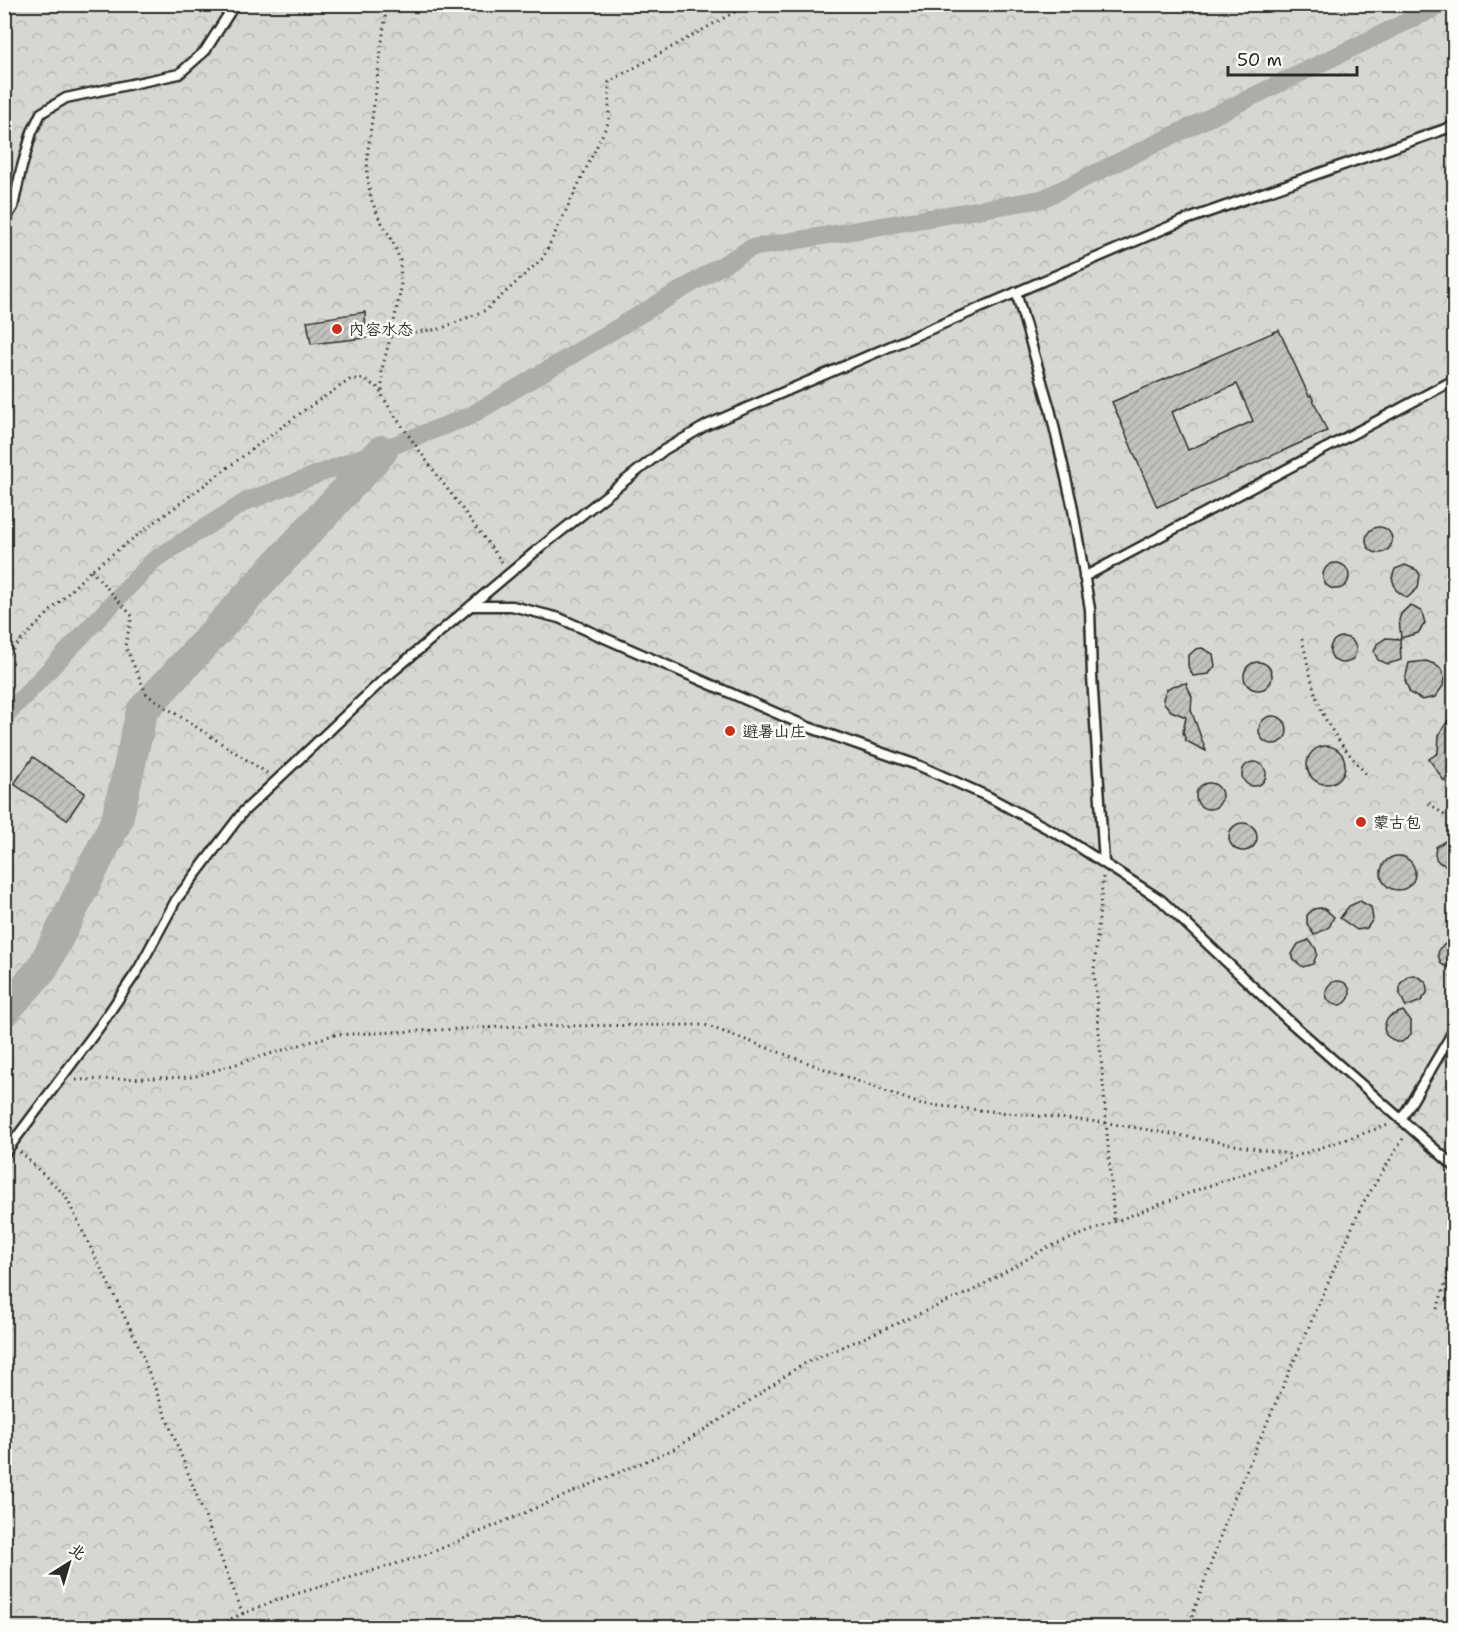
<svg xmlns="http://www.w3.org/2000/svg" width="1459" height="1632" viewBox="0 0 1459 1632" font-family="'Shantell Sans','LXGW WenKai TC',sans-serif">
<style>
.park{fill:url(#park-crowns);stroke:#81807e;stroke-width:1.5}
.lines{fill:none;stroke-linecap:round;stroke-linejoin:round}
.canal{stroke:#adaca9;stroke-width:18}
.river{stroke:#adaca9;stroke-width:32}
.building{fill:url(#building-hatch);stroke:#2b2b2b;stroke-width:1.5;fill-rule:evenodd}
.service-casing{stroke:#2b2b2b;stroke-width:13}
.path{stroke:#2b2b2b;stroke-width:3;stroke-dasharray:1.5 4.5;stroke-linecap:butt}
.service{stroke:#fdfcf7;stroke-width:8}
.poi-dot{fill:#c8321e;stroke:#fdfcf7;stroke-width:2}
.labels{text-anchor:middle;dominant-baseline:central;stroke-width:5;stroke-linejoin:round;paint-order:stroke}
.poi-label{font-size:16px;fill:#2b2b2b;stroke:#fdfcf7;text-anchor:start}
</style>
<defs>
<pattern id="park-crowns" width="20" height="18" patternUnits="userSpaceOnUse" patternTransform="scale(1.5)"><rect width="20" height="18" fill="#d7d6d2"/><path d="M2 6a3 3 0 1 1 6 0M12 15a3 3 0 1 1 6 0" fill="none" stroke="#b9b8b4"/></pattern>
<pattern id="building-hatch" width="6" height="6" patternUnits="userSpaceOnUse" patternTransform="scale(1.5)"><rect width="6" height="6" fill="#c2c1be"/><path d="M-1 1l2-2M0 6l6-6M5 7l2-2" fill="none" stroke="#a7a6a3"/></pattern>
</defs>
<rect width="100%" height="100%" fill="#f5f4ef"/>
<filter id="ink" filterUnits="userSpaceOnUse"><feTurbulence type="fractalNoise" baseFrequency=".0167" numOctaves="2"/><feDisplacementMap in="SourceGraphic" scale="12" xChannelSelector="R" yChannelSelector="G"/><feConvolveMatrix kernelMatrix="1 2 1 2 8 2 1 2 1" color-interpolation-filters="sRGB"/></filter>
<g filter="url(#ink)">
<polygon class="park" points="5,5 1454,5 1454,1627 5,1628"/>
<g class="lines">
<polyline class="canal" points="4,719 9,712 154,560 245,502 470,416 751,248 1042,199 1443,4"/>
<polyline class="river" points="4,1011 42,969 117,820 142,711 382,451"/>
</g>
<g class="building">
<polygon points="365,312 366,338 311,344 307,321"/>
<path d="M1279 330 1309 396 1311 395 1327 431 1157 507 1112 402ZM1237 384 1253 421 1188 450 1172 412Z"/>
<circle cx="1379" cy="540" r="13"/>
<circle cx="1336" cy="576" r="13"/>
<polygon points="1405,565 1417,570 1420,575 1418,588 1407,598 1396,590 1392,578 1395,569"/>
<polygon points="1410,605 1422,612 1425,623 1418,633 1401,638 1399,620 1401,614"/>
<circle cx="1343" cy="650" r="13"/>
<polygon points="1386,638 1400,639 1401,660 1388,664 1378,660 1374,652 1377,644"/>
<polygon points="1202,648 1213,654 1215,666 1209,674 1193,676 1188,666 1188,656 1196,649"/>
<polygon points="1426,661 1434,664 1441,669 1444,677 1443,686 1435,697 1422,700 1410,693 1405,680 1409,663"/>
<circle cx="1258" cy="676" r="14"/>
<polygon points="1186,683 1192,697 1191,710 1206,751 1186,741 1183,732 1186,717 1171,711 1164,703 1163,698 1167,689 1172,686"/>
<polygon points="1455,709 1455,773 1444,781 1429,759 1438,753 1439,735"/>
<circle cx="1273" cy="730" r="14"/>
<circle cx="1326" cy="765" r="19"/>
<polygon points="33,757 85,793 67,820 14,784"/>
<circle cx="1254" cy="774" r="12"/>
<circle cx="1209" cy="796" r="13"/>
<circle cx="1243" cy="837" r="14"/>
<polygon points="1445,841 1455,841 1455,869 1440,863 1436,859 1435,853 1436,847"/>
<circle cx="1398" cy="873" r="17"/>
<polygon points="1360,901 1371,907 1373,919 1367,928 1357,930 1340,918 1349,906"/>
<polygon points="1320,908 1325,909 1334,917 1329,927 1314,935 1307,924 1307,915 1314,909"/>
<polygon points="1309,940 1316,949 1317,954 1313,964 1303,967 1294,960 1292,954 1298,944"/>
<polygon points="1455,940 1455,970 1441,964 1438,955 1439,949 1444,945"/>
<polygon points="1414,975 1425,981 1427,987 1427,993 1421,1001 1406,1007 1400,994 1400,984 1408,976"/>
<circle cx="1338" cy="993" r="12"/>
<polygon points="1403,1011 1411,1022 1411,1034 1402,1042 1396,1042 1386,1035 1384,1028 1386,1021 1390,1016"/>
</g>
<g class="lines">
<defs>
<g id="service">
<polyline points="4,222 13,207 21,170 32,132 41,113 66,98 179,74 205,51 235,4"/>
<polyline points="1016,292 1050,409 1072,504 1090,609 1092,676 1104,863"/>
<polyline points="1084,577 1454,380"/>
<polyline points="471,606 512,606 559,618 808,727 920,766 989,797 1065,838 1161,900 1289,1021 1454,1166"/>
<polyline points="1401,1120 1454,1030"/>
<polyline points="4,1154 100,1026 138,970 176,900 243,812 384,679 536,551 664,450 707,425 1180,222 1454,126"/>
</g>
</defs>
<use href="#service" class="service-casing"/>
<g class="path">
<polyline points="387,4 368,150 367,174 371,199 378,216 392,240 400,260 401,289 391,335 382,369 382,395 390,409 431,467 502,562"/>
<polyline points="391,335 440,329 486,310 543,258 609,121 609,82 749,4"/>
<polyline points="91,570 132,616 125,646 147,695 267,773"/>
<path d="M1302 639C1309 668 1314 701 1330 727 1341 745 1354 760 1367 775"/>
<polyline points="4,658 91,570 306,409 351,379 363,379 377,387 381,393"/>
<polyline points="1429,803 1454,823"/>
<polyline points="1103,877 1094,970 1114,1221"/>
<polyline points="76,1080 193,1077 333,1035 521,1026 705,1025 920,1104 1108,1123 1293,1155"/>
<polyline points="20,1152 65,1195 137,1342 243,1614"/>
<polyline points="1437,1309 1449,1273 1454,1262"/>
<polyline points="209,1628 276,1600 428,1554 674,1449 742,1406 801,1365 972,1291 1046,1248 1205,1187 1388,1125"/>
<polyline points="1188,1628 1233,1501 1362,1205 1404,1137"/>
</g>
<use href="#service" class="service"/>
</g>
</g>
<g class="poi-dot">
<circle cx="337" cy="329" r="6"/>
<circle cx="730" cy="731" r="6"/>
<circle cx="1361" cy="822" r="6"/>
</g>
<g class="labels">
<g class="poi-label">
<text x="349" y="329">内容水态</text>
<text x="742" y="731">避暑山庄</text>
<text x="1373" y="822">蒙古包</text>
</g>
</g>
<rect width="1459" height="1632" fill="none" stroke="#fdfcf7" stroke-width="24"/>
<rect x="12" y="12" width="1435" height="1608" fill="none" stroke="#2b2b2b" stroke-width="2" filter="url(#ink)"/>
<g transform="translate(69 1563) rotate(37)" stroke="#fdfcf7" stroke-width="4.5" paint-order="stroke">
<path d="M0-4.5L10 22L0 15L-10 22Z" fill="#2b2b2b"/>
<text y="-9" font-size="16" font-weight="bold" text-anchor="middle" fill="#2b2b2b">北</text>
</g>
<path d="M1228 66v9h129v-9" fill="none" stroke="#2b2b2b" stroke-width="3"/>
<text x="1237" y="66" font-size="18" fill="#2b2b2b" stroke="#fdfcf7" stroke-width="4.5" paint-order="stroke">50 m</text>
</svg>
